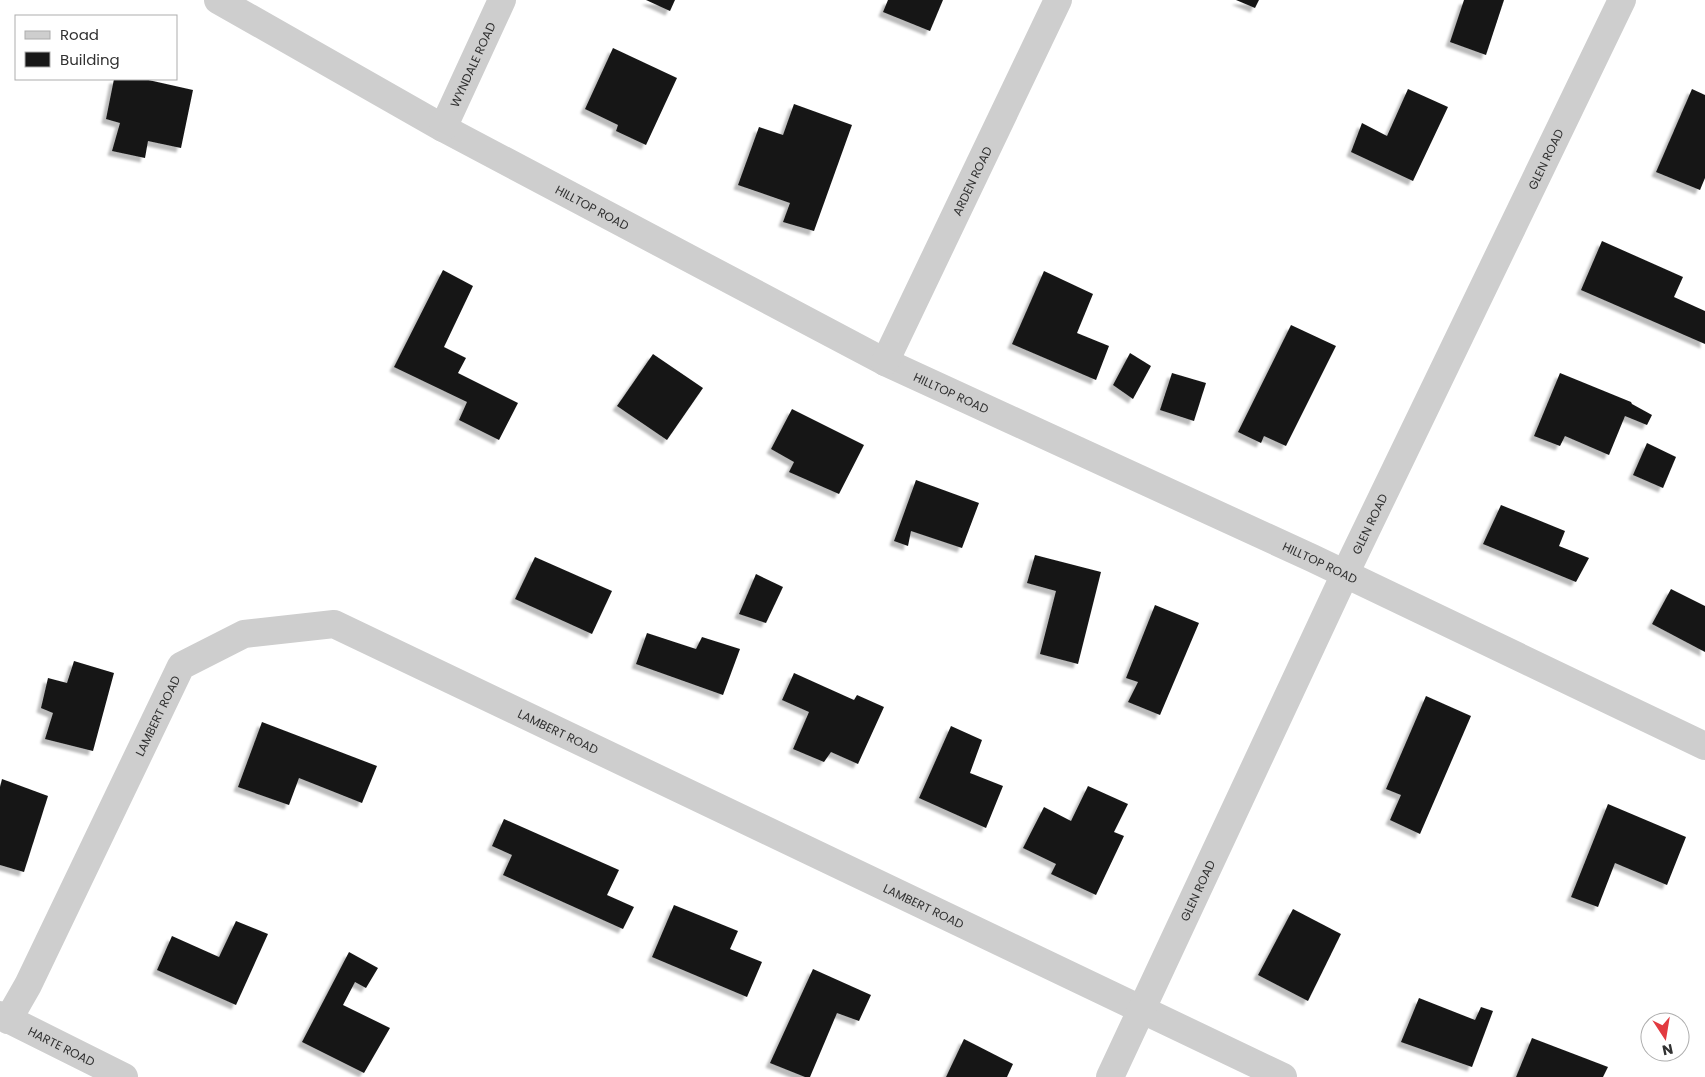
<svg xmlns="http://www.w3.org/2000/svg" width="1705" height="1077" viewBox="0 0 1705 1077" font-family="Poppins,sans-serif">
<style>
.building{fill:#181818;filter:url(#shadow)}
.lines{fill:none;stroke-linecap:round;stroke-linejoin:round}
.minor{stroke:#cecece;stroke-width:28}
.labels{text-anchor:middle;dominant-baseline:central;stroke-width:5;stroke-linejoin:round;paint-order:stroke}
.street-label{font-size:12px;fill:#313131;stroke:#fff}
</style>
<defs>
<filter id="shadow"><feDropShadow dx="-4.5" dy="4.5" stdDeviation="1" flood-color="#0004"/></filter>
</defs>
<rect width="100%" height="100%" fill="#fff"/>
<g class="building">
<polygon points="646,0 675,0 670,11"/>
<polygon points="888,0 943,0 930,31 883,12"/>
<polygon points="1236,0 1259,0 1255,8"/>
<polygon points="1464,0 1504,0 1486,55 1450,42"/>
<polygon points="613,48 677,78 646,145 616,131 618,125 585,109"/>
<polygon points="114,79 144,79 193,90 181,148 148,141 145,158 112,151 120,123 106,119"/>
<polygon points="1408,89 1448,107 1413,181 1351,152 1362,123 1387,136"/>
<polygon points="1692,89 1705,95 1705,178 1700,190 1656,172"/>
<polygon points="794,104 852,125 814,231 783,222 790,203 738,185 759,127 783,135"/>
<polygon points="1602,241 1683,277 1674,297 1705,311 1705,344 1581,290"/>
<polygon points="443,270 473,286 444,347 466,358 458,373 518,403 499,440 459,420 467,402 394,367"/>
<polygon points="1044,271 1093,294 1077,333 1109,346 1096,380 1012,344"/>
<polygon points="1291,325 1336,346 1286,446 1264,436 1261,443 1238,432"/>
<polygon points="1130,353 1151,366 1133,399 1113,385"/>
<polygon points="653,354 703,388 667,440 617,406"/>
<polygon points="1172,373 1206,383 1194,421 1160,410"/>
<polygon points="1560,373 1631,402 1632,404 1652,415 1647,425 1625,416 1609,455 1565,436 1560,446 1534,436"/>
<polygon points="792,409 864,445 839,494 789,472 794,462 771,449"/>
<polygon points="1647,443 1676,457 1663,488 1633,475"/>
<polygon points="916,480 979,503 962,548 911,531 908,546 894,541"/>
<polygon points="1501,505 1565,531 1559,546 1589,558 1576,582 1483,544"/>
<polygon points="1035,555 1101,572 1078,664 1040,654 1056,591 1027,583"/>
<polygon points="535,557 612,591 592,634 515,599"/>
<polygon points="756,574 783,587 766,623 739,614"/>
<polygon points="1671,589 1705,606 1705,652 1652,624"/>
<polygon points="1155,605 1199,623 1160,715 1128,702 1138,682 1126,678"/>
<polygon points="647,633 696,649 702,637 740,649 723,695 636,664"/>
<polygon points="74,661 114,673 93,751 45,739 53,713 41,708 48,678 67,683"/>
<polygon points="794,673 854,700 857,695 884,707 858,764 831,752 824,762 793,749 809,712 782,700"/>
<polygon points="1426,696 1471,716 1420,834 1390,820 1401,795 1386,789"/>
<polygon points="262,722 377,766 362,803 299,778 289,805 238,787"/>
<polygon points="951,726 982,740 970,773 1003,786 986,828 919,798"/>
<polygon points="2,779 48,796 24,872 0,865 0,787"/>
<polygon points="1088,786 1128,804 1114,832 1124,836 1096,895 1051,874 1056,864 1023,848 1044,807 1071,821"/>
<polygon points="1608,804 1686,837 1667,885 1615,863 1598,907 1571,897"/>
<polygon points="504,819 619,870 607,895 634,907 623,929 503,875 512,855 492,846"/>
<polygon points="674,905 738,931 730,949 762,962 747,997 652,957"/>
<polygon points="1293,909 1341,934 1308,1001 1258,975"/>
<polygon points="236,921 268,934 236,1005 157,970 172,936 219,957"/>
<polygon points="349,952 378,968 366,988 355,982 343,1005 390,1028 364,1073 302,1042"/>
<polygon points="813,969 871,995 859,1021 837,1013 810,1077 805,1077 770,1063"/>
<polygon points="1419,998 1475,1020 1481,1007 1493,1011 1472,1067 1401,1042"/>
<polygon points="1532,1038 1608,1067 1603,1077 1516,1077"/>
<polygon points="964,1039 1013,1064 1007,1077 946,1077"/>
</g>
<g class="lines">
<g class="minor">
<path id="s1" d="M218 0 443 128 885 362 1312 558 1705 746"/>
<path id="s2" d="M443 128 502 0"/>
<path id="s3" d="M885 362 1058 0"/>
<path id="s4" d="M0 1015 124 1077"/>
<path id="s5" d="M8 1020 28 985 181 666 244 634 334 624 1283 1077"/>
<path id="s6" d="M1110 1077 1345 574 1622 0"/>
</g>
</g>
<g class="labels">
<g class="street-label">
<text stroke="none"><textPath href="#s2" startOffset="70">WYNDALE ROAD</textPath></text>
<text stroke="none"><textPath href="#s6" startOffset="1016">GLEN ROAD</textPath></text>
<text stroke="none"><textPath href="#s3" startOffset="201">ARDEN ROAD</textPath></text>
<text stroke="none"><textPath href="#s1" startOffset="428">HILLTOP ROAD</textPath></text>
<text stroke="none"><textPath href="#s1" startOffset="832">HILLTOP ROAD</textPath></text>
<text stroke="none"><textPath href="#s6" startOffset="611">GLEN ROAD</textPath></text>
<text stroke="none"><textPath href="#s1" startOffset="1238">HILLTOP ROAD</textPath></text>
<text stroke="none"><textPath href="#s5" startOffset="339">LAMBERT ROAD</textPath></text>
<text stroke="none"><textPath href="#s5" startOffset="804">LAMBERT ROAD</textPath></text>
<text stroke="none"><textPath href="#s6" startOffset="206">GLEN ROAD</textPath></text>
<text stroke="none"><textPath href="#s5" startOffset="1209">LAMBERT ROAD</textPath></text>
<text stroke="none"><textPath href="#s4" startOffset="69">HARTE ROAD</textPath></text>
</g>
</g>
<rect x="15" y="15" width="162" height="65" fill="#ffffff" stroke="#adadad"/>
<rect x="25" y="31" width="25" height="8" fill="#cecece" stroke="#adadad"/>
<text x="60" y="40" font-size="15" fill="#313131">Road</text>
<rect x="25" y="52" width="25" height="15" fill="#181818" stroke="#adadad"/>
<text x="60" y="65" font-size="15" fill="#313131">Building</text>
<g transform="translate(1665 1037) rotate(168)"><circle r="24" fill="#ffffff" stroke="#adadad"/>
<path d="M0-4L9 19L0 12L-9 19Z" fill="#e23a40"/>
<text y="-8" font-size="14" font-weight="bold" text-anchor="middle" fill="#313131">N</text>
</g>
</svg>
